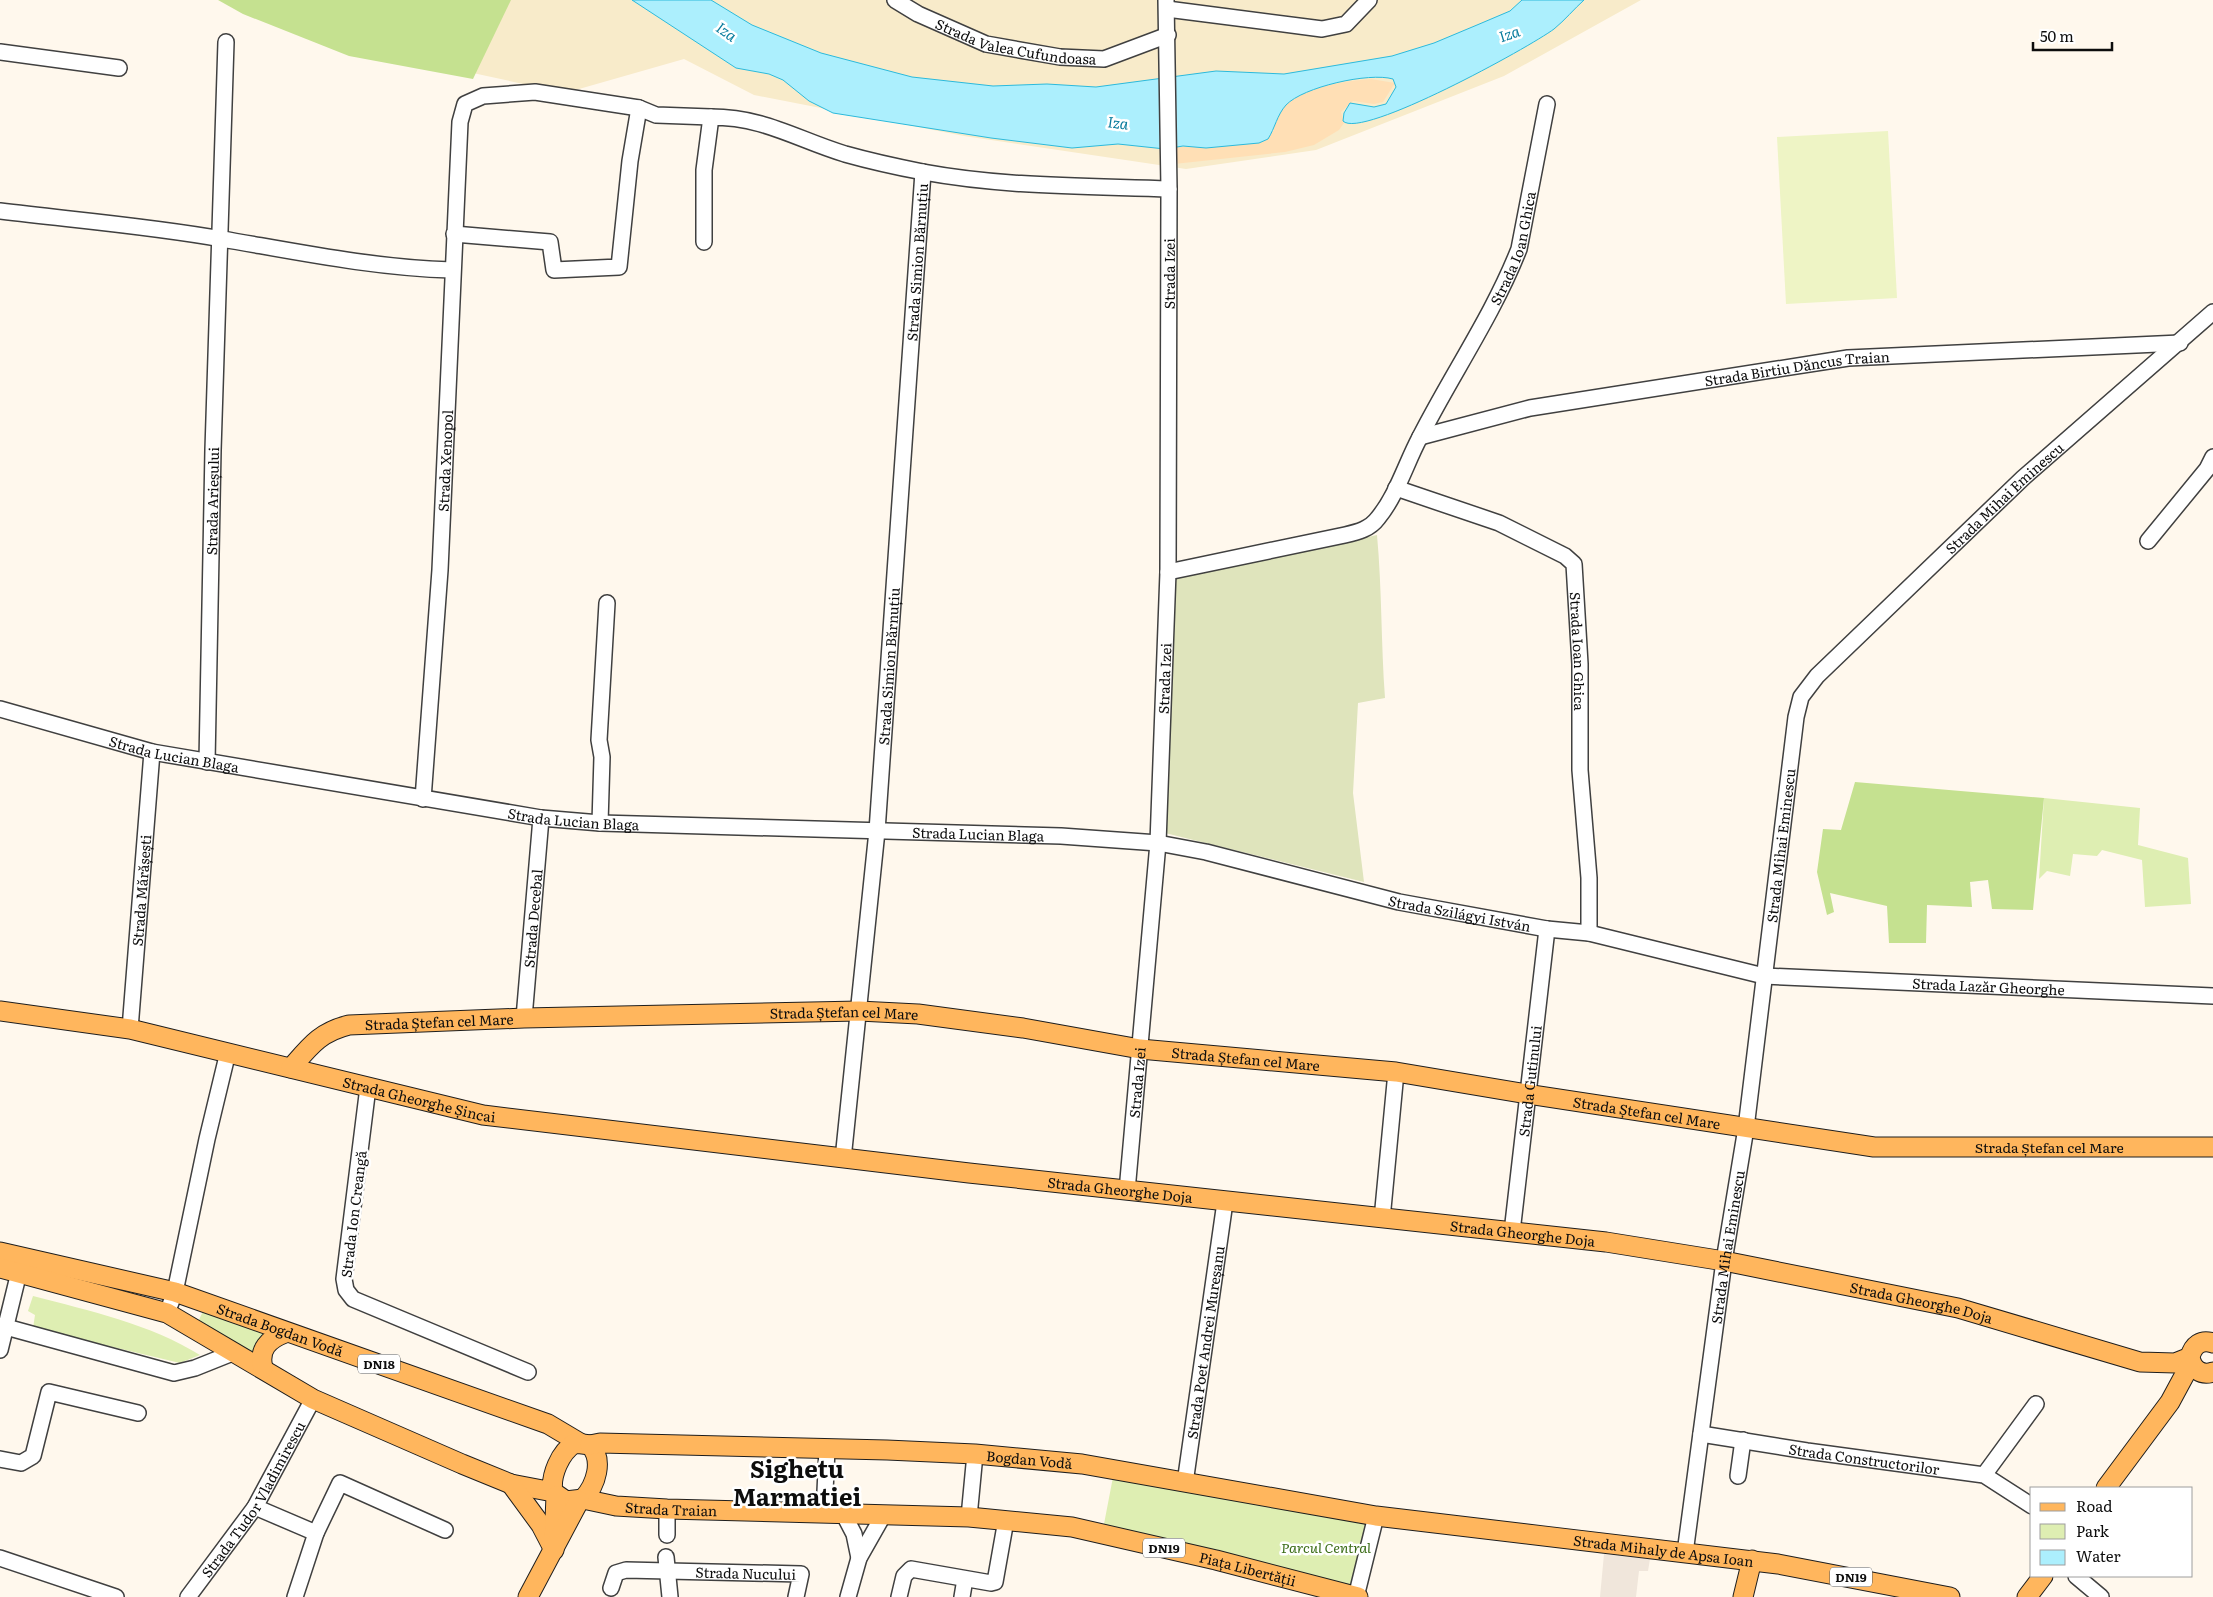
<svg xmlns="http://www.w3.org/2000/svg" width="2213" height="1597" viewBox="0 0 2213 1597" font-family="Literata,serif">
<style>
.farmland{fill:#f8ebca}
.green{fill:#deeeb2}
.forest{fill:#c5e190}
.sand{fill:#ffdfb5}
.cemetery{fill:#dfe4bc}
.pitch{fill:#eef4c5}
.plaza{fill:#f0e6db}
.water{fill:#aceffd;stroke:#2bbadc}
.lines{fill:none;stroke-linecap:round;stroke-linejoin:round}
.minor-casing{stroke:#404040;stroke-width:18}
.major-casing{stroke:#1e1e1e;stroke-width:21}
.minor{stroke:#fff;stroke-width:15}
.major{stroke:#ffb65d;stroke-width:19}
.labels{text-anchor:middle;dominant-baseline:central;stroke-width:5;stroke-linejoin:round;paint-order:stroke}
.shield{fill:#fff;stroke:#565656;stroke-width:1}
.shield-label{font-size:12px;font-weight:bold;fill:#0d0d0d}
.street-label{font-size:14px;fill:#0d0d0d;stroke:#fff}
.park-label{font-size:14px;font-style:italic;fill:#3a6c16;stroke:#fff}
.water-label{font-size:15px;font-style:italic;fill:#0a7c9d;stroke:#fff}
.town-label{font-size:24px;font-weight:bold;fill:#0d0d0d;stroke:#fff}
</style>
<rect width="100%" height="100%" fill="#fff8ed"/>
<polygon class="farmland" points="258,0 1641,0 1504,76 1316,150 1186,169 964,136 754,95 684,59 565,93 394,56"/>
<g class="green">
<polygon points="2044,798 2140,808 2138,845 2188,858 2191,904 2145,907 2142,860 2102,850 2097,856 2073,854 2070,876 2047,871 2039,879"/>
<path d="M33 1296C90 1311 150 1324 200 1355L180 1363 33 1328 35 1315 28 1311Z"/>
<polygon points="204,1309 268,1332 258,1356 197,1324"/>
<polygon points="1113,1477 1221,1498 1366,1520 1352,1588 1104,1524"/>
</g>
<g class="forest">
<polygon points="218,0 511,0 473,79 349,56 243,14"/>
<polygon points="1855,782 2044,798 2033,910 1992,909 1988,880 1970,882 1972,907 1927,905 1926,943 1889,943 1887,906 1830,893 1834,912 1827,915 1817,872 1823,829 1841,830"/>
</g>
<path class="sand" d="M1371 79 1395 83 1383 102 1374 104 1353 101 1341 112 1344 123 1339 130 1314 145 1285 152 1174 164 1177 147H1201L1273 132C1276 122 1280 109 1289 102 1311 86 1344 81 1371 79Z"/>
<path class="cemetery" d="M1377 535C1382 589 1381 644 1385 698L1358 703 1353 793 1364 882 1165 833 1174 579Z"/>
<polygon class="pitch" points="1888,131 1897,298 1786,304 1777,137"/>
<polygon class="plaza" points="1604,1554 1650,1559 1648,1571 1639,1571 1636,1597 1600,1597"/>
<path class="water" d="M632 0H711L752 25 821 53 912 77 993 86 1047 84 1096 87 1216 71 1284 74 1392 56 1434 43 1477 25 1510 11 1522 0H1584C1574 9 1565 20 1554 29 1530 47 1361 140 1343 121L1344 113 1350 103 1374 107 1386 104 1396 87 1393 79C1369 72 1303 87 1286 105 1277 115 1275 128 1268 139L1259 143 1206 148 1183 146 1165 149 1118 144 1072 148 991 138 833 113 809 101 783 80 769 74 736 68Z"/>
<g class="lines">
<defs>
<g id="minor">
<path id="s1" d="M895 0 918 14 986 44 1060 57 1104 59 1168 35"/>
<polyline points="1167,9 1322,29 1346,24 1369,0"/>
<polyline points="0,52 119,68"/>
<path d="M0 211C74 220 149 226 222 239 298 252 375 268 452 270"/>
<polyline points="454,234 550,242 554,270 619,267 630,161 639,108"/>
<path d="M704 242V170L711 117C764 117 796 139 845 154 870 161 897 167 923 172 1004 187 1087 186 1169 189"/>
<path id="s2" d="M1420 437 1530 408 1848 358 2180 343"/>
<path id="s3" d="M1396 488 1499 523 1565 556 1574 564 1580 664V770L1589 878V933"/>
<polyline points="2148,541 2207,469 2213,457"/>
<path id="s4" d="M1168 572 1345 535C1358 532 1370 529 1378 518 1397 495 1406 463 1420 437 1452 374 1493 315 1519 249L1547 104"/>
<path id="s5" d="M0 709 152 752 541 818 600 823 1061 836 1158 843 1206 852 1399 902 1547 929 1589 933 1764 976 2213 996"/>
<path id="s6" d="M207 762 213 450 226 42"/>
<path id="s7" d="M423 799 440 570 460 122 465 104 483 96 535 92 639 108 656 115 711 117"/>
<polyline points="600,823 602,757 599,740 607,603"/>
<path id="s8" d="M524 1018 541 818"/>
<path id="s9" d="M130 1029 152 752"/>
<polyline points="368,1087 344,1279 346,1290 353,1299 528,1372"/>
<path id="s10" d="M843 1159 877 831 923 172"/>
<path id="s11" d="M1127 1191 1158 843 1168 572 1169 189 1166 0"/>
<polyline points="1382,1219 1396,1072"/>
<path id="s12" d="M1512 1232 1547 929"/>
<polyline points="167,1313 175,1292 207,1139 228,1052"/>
<polyline points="6,1327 174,1373 195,1368 235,1352"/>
<polyline points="0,1350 21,1264"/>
<path id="s13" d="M1701 1434 1807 1451 1984 1475 2032 1506"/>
<polyline points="0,1459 21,1463 33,1456 49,1392 138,1413"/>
<polyline points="1984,1475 2036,1404"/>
<polyline points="1738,1476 1743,1440"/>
<path id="s14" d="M1185 1483 1225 1202"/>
<polyline points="255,1507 316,1533"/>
<polyline points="667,1509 667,1535"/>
<polyline points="824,1513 827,1449"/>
<polyline points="843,1513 854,1534 859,1558"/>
<polyline points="969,1517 975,1454"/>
<path id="s15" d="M1685 1553 1724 1261 1746 1128 1796 717 1801 697 1817 676 2023 478 2213 312"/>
<polyline points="666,1557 670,1597"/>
<polyline points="0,1558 116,1597"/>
<polyline points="2076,1576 2101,1597"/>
<path id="s16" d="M611 1588 616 1573 626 1570 801 1574 796 1597"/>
<path id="s17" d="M188 1597 255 1507 313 1399"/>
<polyline points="295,1597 316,1533 340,1483 445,1530"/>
<polyline points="848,1597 859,1558 884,1514"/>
<polyline points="899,1597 904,1576 911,1569 991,1583 995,1582 1006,1520"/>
<polyline points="962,1597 965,1579"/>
<polyline points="1356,1597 1376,1516"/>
</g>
<g id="major">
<path id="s18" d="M0 1011 130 1029 483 1115 969 1173 1606 1242 1724 1261 1958 1308 2140 1362 2175 1363 2190 1357"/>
<path id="s19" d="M291 1068C310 1046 320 1032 349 1025L524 1018 859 1011 918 1014 1023 1028 1140 1049 1396 1072 1527 1094 1874 1147H2213"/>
<path id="s20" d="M0 1252 175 1292 548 1424 580 1443"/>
<path d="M0 1268 167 1313 313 1399 462 1464 511 1484 553 1492 566 1501 583 1499C596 1485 604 1460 590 1445L575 1443C560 1452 550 1476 553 1492"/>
<path d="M2213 1343C2201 1339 2193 1345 2190 1357 2192 1369 2201 1376 2213 1372"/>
<path d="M263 1368C258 1349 269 1339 285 1333"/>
<path id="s21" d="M590 1445 600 1443 887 1450 975 1454 1082 1464 1376 1516 1778 1564 1950 1597"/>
<polyline points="511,1484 541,1525 554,1550"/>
<polyline points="2106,1488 2170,1402 2191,1363"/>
<path id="s22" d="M583 1499 616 1506 667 1509 969 1517 1072 1527 1216 1560 1358 1597"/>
<polyline points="554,1544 556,1496"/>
<polyline points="528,1597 579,1501"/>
<polyline points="1743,1597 1752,1560"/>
<polyline points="2027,1597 2043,1576"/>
</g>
</defs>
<use href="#minor" class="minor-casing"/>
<use href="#major" class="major-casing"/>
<use href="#minor" class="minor"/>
<use href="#major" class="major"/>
</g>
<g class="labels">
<g class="shield">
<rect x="358" y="1354.5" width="42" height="19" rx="4"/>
<rect x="1143" y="1538.5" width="42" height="19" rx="4"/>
<rect x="1830" y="1567.5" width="42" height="19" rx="4"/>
</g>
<g class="shield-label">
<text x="379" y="1364">DN18</text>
<text x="1164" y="1548">DN19</text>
<text x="1851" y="1577">DN19</text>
</g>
<g class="street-label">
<text stroke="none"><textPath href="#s1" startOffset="130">Strada Valea Cufundoasa</textPath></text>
<text stroke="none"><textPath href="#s4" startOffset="522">Strada Ioan Ghica</textPath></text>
<text stroke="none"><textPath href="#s10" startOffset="900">Strada Simion Bărnuțiu</textPath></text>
<text stroke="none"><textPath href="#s11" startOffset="919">Strada Izei</textPath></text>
<text stroke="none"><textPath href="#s2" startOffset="384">Strada Birtiu Dăncus Traian</textPath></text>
<text stroke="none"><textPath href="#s7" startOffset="339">Strada Xenopol</textPath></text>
<text stroke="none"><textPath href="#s15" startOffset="1149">Strada Mihai Eminescu</textPath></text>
<text stroke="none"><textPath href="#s6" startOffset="261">Strada Arieșului</textPath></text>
<text stroke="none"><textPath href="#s3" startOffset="282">Strada Ioan Ghica</textPath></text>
<text stroke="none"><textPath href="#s10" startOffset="495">Strada Simion Bărnuțiu</textPath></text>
<text stroke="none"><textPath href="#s11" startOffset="514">Strada Izei</textPath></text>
<text stroke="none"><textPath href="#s5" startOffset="180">Strada Lucian Blaga</textPath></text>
<text stroke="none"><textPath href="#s5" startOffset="585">Strada Lucian Blaga</textPath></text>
<text stroke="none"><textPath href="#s5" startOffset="990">Strada Lucian Blaga</textPath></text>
<text stroke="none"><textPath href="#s15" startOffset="714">Strada Mihai Eminescu</textPath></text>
<text stroke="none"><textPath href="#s9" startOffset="139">Strada Mărășești</textPath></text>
<text stroke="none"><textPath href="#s5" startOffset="1480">Strada Szilágyi István</textPath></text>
<text stroke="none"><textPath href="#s8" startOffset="100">Strada Decebal</textPath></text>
<text stroke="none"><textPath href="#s5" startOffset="2016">Strada Lazăr Gheorghe</textPath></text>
<text stroke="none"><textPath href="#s19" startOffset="569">Strada Ștefan cel Mare</textPath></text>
<text stroke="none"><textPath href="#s19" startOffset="164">Strada Ștefan cel Mare</textPath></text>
<text stroke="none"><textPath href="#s19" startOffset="974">Strada Ștefan cel Mare</textPath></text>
<text stroke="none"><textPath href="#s12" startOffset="152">Strada Gutinului</textPath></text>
<text stroke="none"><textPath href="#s11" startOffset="109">Strada Izei</textPath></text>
<text stroke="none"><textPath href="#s18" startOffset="429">Strada Gheorghe Șincai</textPath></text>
<text stroke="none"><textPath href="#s19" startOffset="1379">Strada Ștefan cel Mare</textPath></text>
<text stroke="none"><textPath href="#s19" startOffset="1784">Strada Ștefan cel Mare</textPath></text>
<text stroke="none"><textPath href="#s18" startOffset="1136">Strada Gheorghe Doja</textPath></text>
<text transform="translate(353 1214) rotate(-83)">Strada Ion Creangă</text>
<text stroke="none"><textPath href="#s18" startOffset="1541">Strada Gheorghe Doja</textPath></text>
<text stroke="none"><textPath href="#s15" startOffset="309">Strada Mihai Eminescu</textPath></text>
<text stroke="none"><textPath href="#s18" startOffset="1946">Strada Gheorghe Doja</textPath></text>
<text stroke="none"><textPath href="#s20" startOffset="291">Strada Bogdan Vodă</textPath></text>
<text stroke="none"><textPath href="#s14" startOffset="142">Strada Poet Andrei Mureșanu</textPath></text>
<text stroke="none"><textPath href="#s13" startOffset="165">Strada Constructorilor</textPath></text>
<text stroke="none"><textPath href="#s21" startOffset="440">Bogdan Vodă</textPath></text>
<text stroke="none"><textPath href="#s17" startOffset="118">Strada Tudor Vladimirescu</textPath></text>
<text stroke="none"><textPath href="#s22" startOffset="89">Strada Traian</textPath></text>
<text stroke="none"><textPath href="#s21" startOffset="1081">Strada Mihaly de Apsa Ioan</textPath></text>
<text stroke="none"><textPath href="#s22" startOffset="671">Piața Libertății</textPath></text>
<text stroke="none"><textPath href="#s16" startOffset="146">Strada Nucului</textPath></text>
</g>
<g class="park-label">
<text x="1326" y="1547">Parcul Central</text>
</g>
<g class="water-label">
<text transform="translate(727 31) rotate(35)">Iza</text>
<text transform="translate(1509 33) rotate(-19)">Iza</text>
<text transform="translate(1118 122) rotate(6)">Iza</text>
</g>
<g class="town-label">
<text x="797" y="1467">Sighetu<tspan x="797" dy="28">Marmatiei</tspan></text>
</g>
</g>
<rect x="2030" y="1487" width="162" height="90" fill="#ffffff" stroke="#9e9e9e"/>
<rect x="2040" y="1503" width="25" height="8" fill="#ffb65d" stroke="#9e9e9e"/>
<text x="2076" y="1512" font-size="15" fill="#0d0d0d">Road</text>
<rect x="2040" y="1524" width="25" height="15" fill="#deeeb2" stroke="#9e9e9e"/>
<text x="2076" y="1537" font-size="15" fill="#0d0d0d">Park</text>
<rect x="2040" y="1550" width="25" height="15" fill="#aceffd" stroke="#9e9e9e"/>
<text x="2076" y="1562" font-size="15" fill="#0d0d0d">Water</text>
<path d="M2033 42v8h79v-8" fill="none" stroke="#0d0d0d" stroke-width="2.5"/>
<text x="2040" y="42" font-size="15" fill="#0d0d0d" stroke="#ffffff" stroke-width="4" paint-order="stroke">50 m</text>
</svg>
